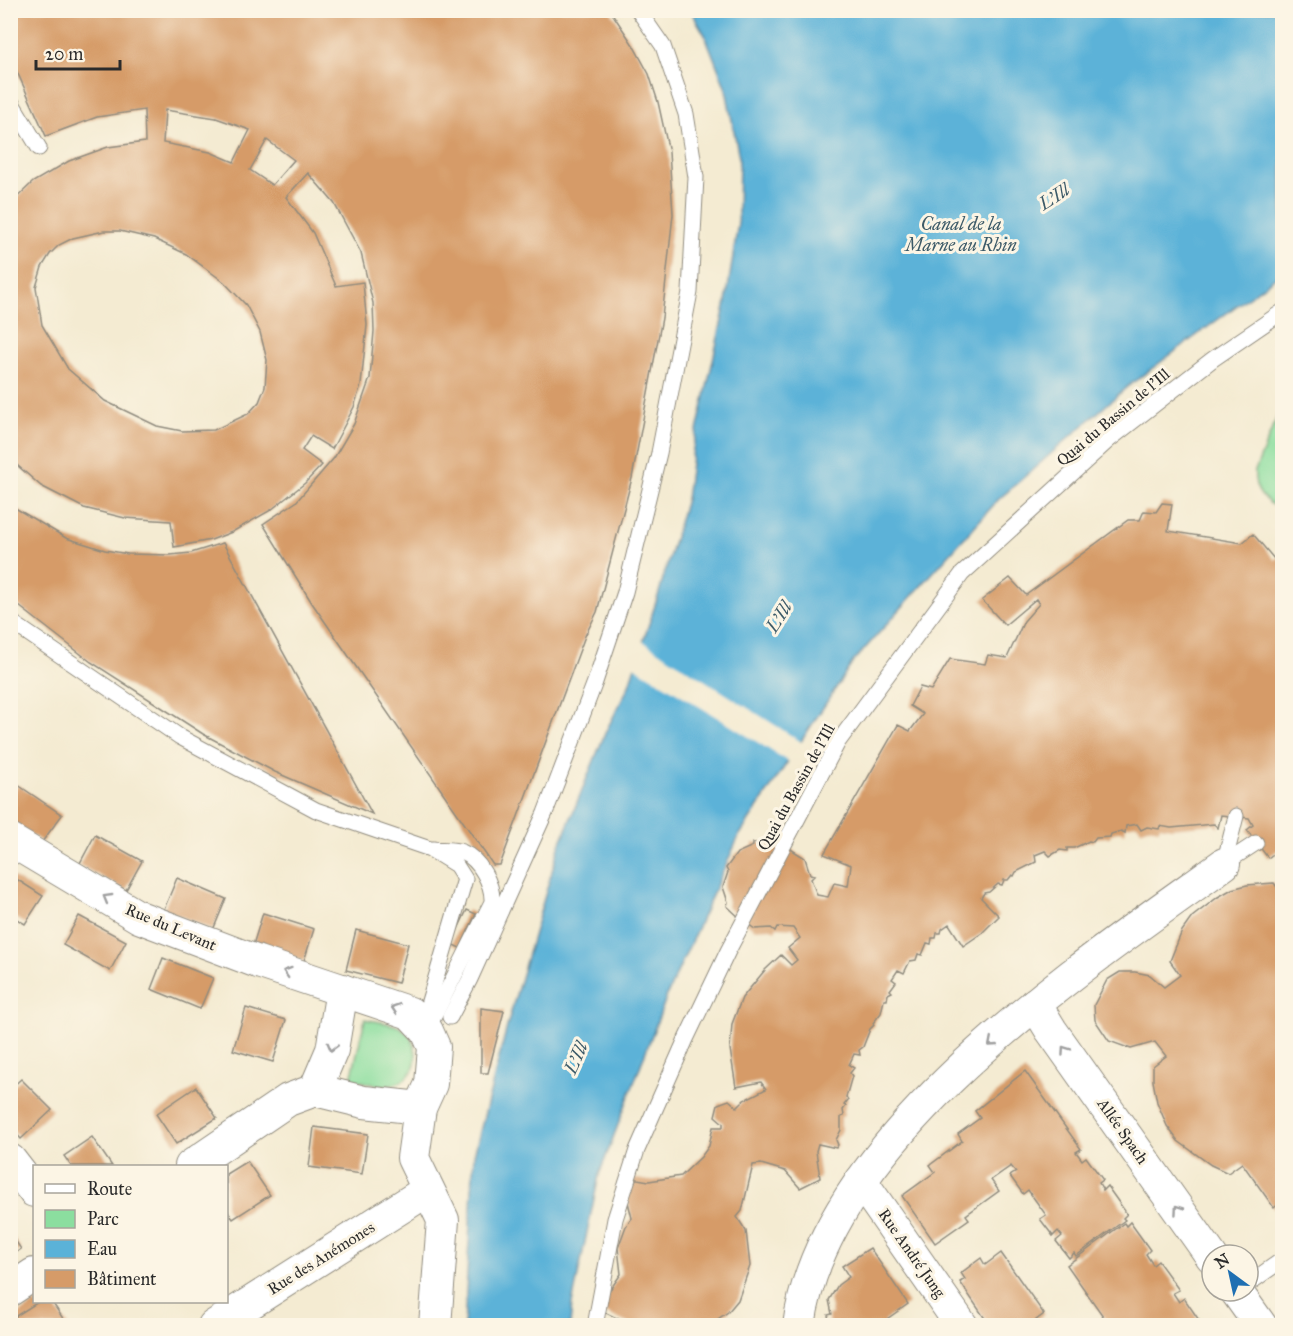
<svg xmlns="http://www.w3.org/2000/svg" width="1293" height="1336" viewBox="0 0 1293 1336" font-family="'IM FELL Great Primer',serif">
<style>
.green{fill:#8bde9f;stroke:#5b8465;stroke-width:1.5}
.water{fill:#5bb2d8;stroke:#436e82;stroke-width:1.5}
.pier{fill:#f4ebd2}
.building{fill:#d69b68;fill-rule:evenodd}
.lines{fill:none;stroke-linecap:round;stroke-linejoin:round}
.service-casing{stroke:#908b7e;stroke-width:17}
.minor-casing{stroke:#908b7e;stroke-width:34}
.service{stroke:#fff;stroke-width:15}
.minor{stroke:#fff;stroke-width:32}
.oneway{stroke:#a0a0a0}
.labels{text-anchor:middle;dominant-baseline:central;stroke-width:6;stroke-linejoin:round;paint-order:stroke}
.street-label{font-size:16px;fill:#2b2b2b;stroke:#fcf5e5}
.water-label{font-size:18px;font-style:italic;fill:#3c5a68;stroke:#fcf5e5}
</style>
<rect width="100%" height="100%" fill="#fcf5e5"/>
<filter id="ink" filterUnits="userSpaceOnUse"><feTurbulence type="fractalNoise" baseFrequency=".0167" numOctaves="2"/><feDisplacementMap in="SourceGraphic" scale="12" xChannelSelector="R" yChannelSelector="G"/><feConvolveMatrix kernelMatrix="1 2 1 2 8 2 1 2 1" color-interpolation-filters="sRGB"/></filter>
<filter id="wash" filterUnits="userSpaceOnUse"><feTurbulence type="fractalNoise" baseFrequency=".008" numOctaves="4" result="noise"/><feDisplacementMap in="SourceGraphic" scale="24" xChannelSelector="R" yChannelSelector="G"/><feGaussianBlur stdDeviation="1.35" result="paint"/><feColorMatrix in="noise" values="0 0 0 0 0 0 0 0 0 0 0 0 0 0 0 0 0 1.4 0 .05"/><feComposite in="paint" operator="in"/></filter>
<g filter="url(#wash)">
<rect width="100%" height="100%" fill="#f4ebd2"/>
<g class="green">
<path d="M1282 405V511C1265 501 1253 493 1255 471Z"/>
<path d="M365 1019C375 1022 392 1022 401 1028 423 1042 421 1079 392 1085 381 1088 363 1081 351 1079Z"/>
</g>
<polygon class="water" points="691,11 1282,11 1282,272 1127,387 998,500 853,662 739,836 668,993 599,1175 572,1304 570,1325 464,1326 474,1155 509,1019 559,847 606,731 628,688 658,596 686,499 693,449 726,302 738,223 739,157 726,89 705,35"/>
<polygon class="pier" points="641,640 803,743 791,763 632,665"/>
<g id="blocks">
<g class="building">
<path d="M10 10H610L633 45 649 74 658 102 669 152 673 214 662 318 632 478 597 612 585 636 500 865H493L312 603 263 524 296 502 334 458 354 424 370 378 374 331 373 303 361 253 334 203 308 173 286 197 313 233 336 286 363 282 367 325 361 385 354 407 332 449 311 436 302 450 322 465 305 483 271 510 232 532 211 540 174 547 171 521 125 518 84 508 41 486 10 459V204L33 182 69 161 108 147 145 142 144 110 97 117 46 136 10 56ZM165 110 216 118 250 130 234 162 210 152 163 143ZM267 140 294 160 272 185 250 170ZM104 231H120L154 239 186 254 224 282 246 305 260 332 267 360 265 387 259 402 248 414 214 430 182 431 157 426 105 401 68 369 42 325 36 287 42 267 50 254 59 245 73 238Z"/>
<polygon points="1162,503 1172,504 1168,531 1242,543 1253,534 1275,560 1282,555 1282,847 1268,858 1247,830 1253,825 1249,818 1221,815 1218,828 1214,824 1171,828 1160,826 1159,829 1147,827 1141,830 1137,824 1126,826 1125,833 1121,831 1111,834 1110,837 1096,838 1093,842 1089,841 1074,848 1067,848 1067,851 1060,850 1050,856 1045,851 1035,855 1036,862 1016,872 1014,876 1012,875 1008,880 1004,880 1002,885 998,884 989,892 984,893 981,898 999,916 982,933 963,946 949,924 942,929 941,933 937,933 936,938 932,938 931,944 927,943 922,955 918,954 916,960 910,961 904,973 898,970 892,979 896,982 890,990 892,992 888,994 887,1000 884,1000 881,1013 873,1023 874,1025 870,1029 863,1047 859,1050 860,1055 854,1054 849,1065 854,1068 850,1073 852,1076 846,1097 848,1100 844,1105 846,1106 843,1110 844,1116 841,1117 841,1130 836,1140 838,1145 836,1148 818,1144 816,1151 820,1178 800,1188 785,1171 761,1164 753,1165 742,1211 737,1217 746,1231 750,1266 738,1300 728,1312 715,1321 714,1326 633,1326 602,1311 609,1291 621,1274 618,1248 626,1226 632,1218 627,1198 632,1178 649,1181 681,1176 701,1157 709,1146 713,1127 723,1127 723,1123 715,1116 718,1104 729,1100 737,1107 744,1100 766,1089 761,1082 736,1087 730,1049 732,1024 742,998 765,970 781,955 791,965 797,960 788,948 800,938 793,928 777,927 775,931 771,928 755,929 742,920 727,906 728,902 723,887 728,872 726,868 737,853 753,846 753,843 770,843 773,840 774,843 790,847 792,850 805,858 810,874 815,875 811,879 817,895 828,897 834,883 848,886 851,865 824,854 898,725 910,731 923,714 910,706 920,687 931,690 950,659 985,664 988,655 1007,658 1024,621 1039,604 1036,599 1005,625 982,600 1010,578 1026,595 1128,520 1140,520 1144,511 1156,512"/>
<polygon points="10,505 66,538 105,550 128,554 170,555 191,553 223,543 372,814 275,772 203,734 91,662 10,599"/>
<polygon points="18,785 62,815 42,842 10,821 10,796"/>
<polygon points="95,835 142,861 126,890 79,865"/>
<polygon points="10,875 43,896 25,924 10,915"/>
<polygon points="177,878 226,899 213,930 164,909"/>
<polygon points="1274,883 1282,894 1282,1201 1274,1208 1242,1163 1228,1173 1211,1165 1178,1141 1167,1126 1157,1102 1153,1081 1153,1066 1166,1056 1155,1042 1131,1049 1109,1041 1095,1020 1094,1005 1107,980 1120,972 1135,972 1150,975 1164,987 1180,975 1170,961 1182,931 1192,917 1218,897 1232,889 1247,885"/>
<polygon points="467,910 476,914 460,948 451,944"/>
<polygon points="263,913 314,929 304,961 253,945"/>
<polygon points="79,916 126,941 110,971 63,945"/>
<polygon points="356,930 408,944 398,983 346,970"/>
<polygon points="163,958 213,978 200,1009 151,989"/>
<polygon points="246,1008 286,1020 273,1062 233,1050"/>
<polygon points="481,1008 504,1011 488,1073 481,1073"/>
<polygon points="1025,1071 1081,1149 1076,1152 1082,1160 1086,1157 1103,1180 1099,1183 1103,1190 1107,1186 1127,1214 1123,1218 1125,1220 1076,1256 1074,1253 1069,1258 1056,1241 1062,1236 1058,1231 1053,1236 1040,1219 1046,1215 1028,1190 1023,1194 1010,1176 1016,1172 1011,1166 991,1180 999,1191 966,1215 969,1219 935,1243 902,1196 935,1172 930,1165 962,1141 958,1134 980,1118 975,1111"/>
<polygon points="21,1079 52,1110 21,1139 10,1127 10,1089"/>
<polygon points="196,1087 217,1118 176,1144 156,1114"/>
<polygon points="314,1127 368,1134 362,1174 309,1167"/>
<polygon points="92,1137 112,1166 71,1166 64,1156"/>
<polygon points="247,1161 270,1195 233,1219 226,1209 226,1174"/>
<polygon points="1130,1222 1150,1250 1146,1254 1153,1265 1158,1261 1179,1290 1173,1293 1179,1302 1184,1298 1203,1326 1110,1326 1067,1265 1124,1223 1126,1226"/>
<polygon points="10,1233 21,1249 10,1257"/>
<polygon points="870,1248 908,1304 884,1321 885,1326 830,1326 828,1315 832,1314 829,1300 838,1285 849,1277 842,1266"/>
<polygon points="1001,1253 1044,1314 1028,1326 990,1326 960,1282 965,1279 961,1273 981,1258 985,1265"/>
<polygon points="38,1302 52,1302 68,1326 15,1326 11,1319"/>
</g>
</g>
</g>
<g filter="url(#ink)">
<use href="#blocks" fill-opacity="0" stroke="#908b7e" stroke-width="1.5"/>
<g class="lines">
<defs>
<g id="service">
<polyline points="10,100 39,148"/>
<polyline points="10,621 180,737 316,810 430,849 456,865 465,879 422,1025"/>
<polyline points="1224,864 1236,816"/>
<polyline points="1224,864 1256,843"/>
<polyline points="450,1017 470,979 545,813 595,682 625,592 659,453 690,292 696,177 686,114 663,46 638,10"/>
<path d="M430 1024 492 902C493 885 480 859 462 852 454 849 441 850 433 849"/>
<polyline points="1248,1284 1282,1260"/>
<polyline points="595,1326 615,1219 637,1150 686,1039 728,951 838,742 962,574 1110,439 1213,359 1282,312"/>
</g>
<g id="minor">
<polyline points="10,840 139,917 258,962 410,1013 427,1031 434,1047 431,1084 420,1108 413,1158 443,1220 435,1326"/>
<polyline points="342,990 332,1050 315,1090 364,1102 420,1108"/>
<polyline points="1035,1004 1051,1030 1212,1257"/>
<polyline points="10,1160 34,1191"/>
<polyline points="191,1166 288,1100 315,1090"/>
<polyline points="861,1181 962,1326"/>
<polyline points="10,1290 34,1274"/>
<polyline points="1236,1291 1261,1326"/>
<polyline points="214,1326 428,1190"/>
<path d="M799 1326C823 1138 1081 967 1224 864"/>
</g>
</defs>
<use href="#service" class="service-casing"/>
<use href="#minor" class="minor-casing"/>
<use href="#service" class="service"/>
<use href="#minor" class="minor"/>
</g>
<defs><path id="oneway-chevron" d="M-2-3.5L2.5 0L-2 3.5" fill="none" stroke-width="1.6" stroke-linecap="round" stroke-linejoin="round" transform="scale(1.5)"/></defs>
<g class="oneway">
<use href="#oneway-chevron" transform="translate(107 898) rotate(-150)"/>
<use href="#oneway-chevron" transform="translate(287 972) rotate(-162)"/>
<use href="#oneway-chevron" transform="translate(395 1008) rotate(-161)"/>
<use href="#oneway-chevron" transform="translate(992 1043) rotate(139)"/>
<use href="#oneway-chevron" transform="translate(332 1047) rotate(105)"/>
<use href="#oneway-chevron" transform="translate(1065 1050) rotate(-125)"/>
<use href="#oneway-chevron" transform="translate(1178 1209) rotate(-125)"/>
</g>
</g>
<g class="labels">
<g class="street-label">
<text transform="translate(1113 417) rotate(-40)">Quai du Bassin de l'Ill</text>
<text transform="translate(796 787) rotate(-61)">Quai du Bassin de l'Ill</text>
<text transform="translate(171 927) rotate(23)">Rue du Levant</text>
<text transform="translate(1123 1131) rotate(55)">Allée Spach</text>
<text transform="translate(912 1253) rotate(55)">Rue André Jung</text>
<text transform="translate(321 1258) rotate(-32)">Rue des Anémones</text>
</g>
<g class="water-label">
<text transform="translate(1054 197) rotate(-33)">L'Ill</text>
<text x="961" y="224">Canal de la<tspan x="961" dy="21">Marne au Rhin</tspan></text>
<text transform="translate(779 617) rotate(-58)">L'Ill</text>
<text transform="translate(576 1058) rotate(-66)">L'Ill</text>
</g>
</g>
<rect width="1293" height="1336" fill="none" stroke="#fcf5e5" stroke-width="36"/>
<rect x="33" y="1165" width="195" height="138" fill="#fcf5e5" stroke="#a8a49b" stroke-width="1.5"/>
<rect x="45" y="1184" width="30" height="9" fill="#ffffff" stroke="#a8a49b" stroke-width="1.5"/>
<text x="87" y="1195" font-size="18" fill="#2b2b2b">Route</text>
<rect x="45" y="1210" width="30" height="18" fill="#8bde9f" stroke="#a8a49b" stroke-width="1.5"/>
<text x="87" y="1225" font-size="18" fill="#2b2b2b">Parc</text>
<rect x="45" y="1240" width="30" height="18" fill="#5bb2d8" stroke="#a8a49b" stroke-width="1.5"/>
<text x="87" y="1255" font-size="18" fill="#2b2b2b">Eau</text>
<rect x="45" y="1270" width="30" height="18" fill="#d69b68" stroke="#a8a49b" stroke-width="1.5"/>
<text x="87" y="1285" font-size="18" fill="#2b2b2b">Bâtiment</text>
<g transform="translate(1230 1273) rotate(327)"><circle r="28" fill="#fcf5e5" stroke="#a8a49b" stroke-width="1.5"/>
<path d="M0-4.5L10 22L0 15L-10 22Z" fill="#1f6fb2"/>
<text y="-9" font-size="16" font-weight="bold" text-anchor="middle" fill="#2b2b2b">N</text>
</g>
<path d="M36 60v9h84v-9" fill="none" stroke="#2b2b2b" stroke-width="3"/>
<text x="45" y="60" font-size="18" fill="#2b2b2b" stroke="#fcf5e5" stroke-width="4.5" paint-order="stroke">20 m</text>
</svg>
